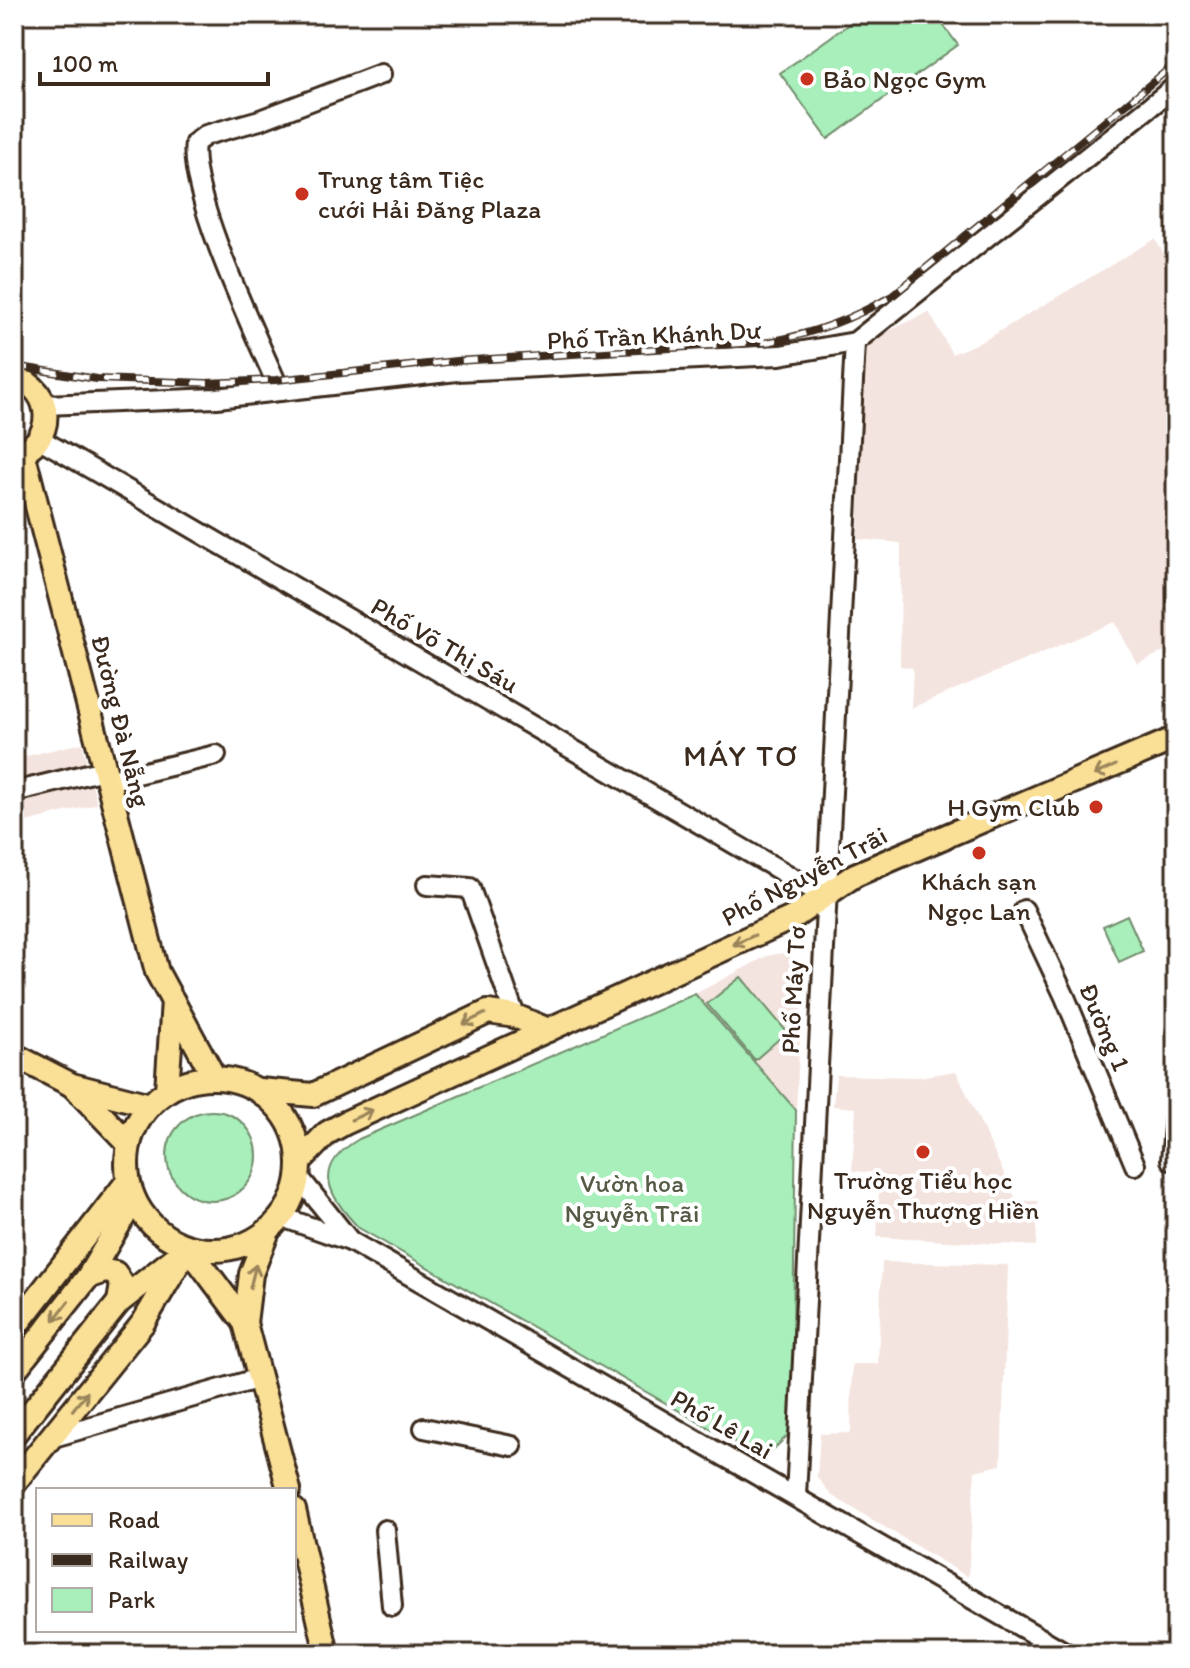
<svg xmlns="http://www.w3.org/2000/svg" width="1190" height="1668" viewBox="0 0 1190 1668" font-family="Itim,sans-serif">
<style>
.built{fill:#f4e4df}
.green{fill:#a8efbb;stroke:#728c6c;stroke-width:2}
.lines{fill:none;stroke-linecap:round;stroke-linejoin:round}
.minor-casing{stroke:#3b2a1e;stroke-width:24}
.major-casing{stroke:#3b2a1e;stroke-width:28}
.minor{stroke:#fff;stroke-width:18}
.major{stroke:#fadf96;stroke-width:22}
.rail-casing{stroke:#3b2a1e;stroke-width:8}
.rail{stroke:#fff;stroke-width:5;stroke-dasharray:15;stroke-linecap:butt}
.oneway{stroke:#9a845a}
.poi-dot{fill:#c8321e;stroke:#fff;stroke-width:3}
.labels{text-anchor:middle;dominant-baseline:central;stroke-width:8;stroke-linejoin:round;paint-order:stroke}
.poi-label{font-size:26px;fill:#3b2a1e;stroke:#fff;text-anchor:start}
.street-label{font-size:26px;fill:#3b2a1e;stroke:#fff}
.park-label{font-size:26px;fill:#565b45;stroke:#fff}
.quarter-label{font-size:30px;letter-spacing:2px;fill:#3b2a1e;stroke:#fff}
</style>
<rect width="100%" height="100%" fill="#fff"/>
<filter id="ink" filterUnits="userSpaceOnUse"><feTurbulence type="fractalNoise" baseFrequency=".0125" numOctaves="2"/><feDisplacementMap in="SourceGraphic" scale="16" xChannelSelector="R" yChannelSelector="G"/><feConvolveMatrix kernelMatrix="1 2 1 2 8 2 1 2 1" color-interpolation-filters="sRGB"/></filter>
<g filter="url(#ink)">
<g class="built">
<polygon points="1155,239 1176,274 1176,646 1137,664 1115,622 911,708 913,668 900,666 901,543 858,539 865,342 929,312 952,354 983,341"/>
<polygon points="82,743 97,804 14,825 14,759"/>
<polygon points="782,953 796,958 803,976 796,1110 695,994 767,956"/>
<polygon points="956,1071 1017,1201 1038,1201 1036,1246 877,1237 880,1173 852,1171 856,1108 833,1106 836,1075 918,1077"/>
<polygon points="882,1262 1008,1265 1001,1465 975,1471 968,1577 831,1495 817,1477 820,1434 851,1433 852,1364 878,1364"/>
</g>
<g class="green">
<polygon points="863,14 935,14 958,45 828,139 780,73"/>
<polygon points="1127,915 1143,951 1119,962 1103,926"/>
<polygon points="741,977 787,1032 755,1060 707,1004"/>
<path d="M695 994 796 1110 792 1415 787 1436 774 1449 753 1453 359 1228C328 1196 311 1167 359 1139Z"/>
<circle cx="212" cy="1156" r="45"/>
</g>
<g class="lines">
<defs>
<g id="minor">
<path d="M280 391C258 340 187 193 195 143L206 135 260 120 381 74"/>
<polyline points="45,405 217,398 457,371 780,355 855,342 1176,86"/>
<polyline points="40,439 824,896"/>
<polyline points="107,781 216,755"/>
<polyline points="14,792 104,770"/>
<polyline points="427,885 470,888 515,1016"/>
<polyline points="1024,910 1065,997 1135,1165"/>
<polyline points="1176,1105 1171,1160 1176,1161"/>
<polyline points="299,1177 350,1241"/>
<polyline points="282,1217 350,1241 1068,1654"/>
<polyline points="424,1428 512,1446"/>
<polyline points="50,1438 260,1378"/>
<polyline points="796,1496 855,342"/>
<polyline points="385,1530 392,1606"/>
</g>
<g id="major">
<path d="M14 377C56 389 56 444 14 455"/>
<polyline points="23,452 157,972 214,1077"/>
<polyline points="14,1055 72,1085 150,1105"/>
<circle cx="213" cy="1164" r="86"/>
<polyline points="73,1086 129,1144"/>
<polyline points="167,1090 173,1001"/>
<polyline points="259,1090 313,1095 488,1012 515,1016 548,1030"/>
<polyline points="300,1161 327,1133 345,1123 794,917 855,875 1176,738"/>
<polyline points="188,1247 245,1323 289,1490"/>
<polyline points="88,1277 105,1271 115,1273 122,1284 119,1302"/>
<polyline points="245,1323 251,1274 268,1231"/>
<polyline points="14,1328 128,1181"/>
<polyline points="14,1371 88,1277 134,1199"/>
<polyline points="14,1434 119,1302 175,1258"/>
<polyline points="14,1483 143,1323 188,1247"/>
<polyline points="294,1510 327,1654"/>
</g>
</defs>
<use href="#minor" class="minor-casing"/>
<use href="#major" class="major-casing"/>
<use href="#minor" class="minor"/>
<use href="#major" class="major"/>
<defs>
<path id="rail" d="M14 366 97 379 206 383 276 380 456 361 769 342C815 333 852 319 892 296L1176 63"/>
</defs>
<use href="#rail" class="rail-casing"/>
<use href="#rail" class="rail"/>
</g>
<defs><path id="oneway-shaft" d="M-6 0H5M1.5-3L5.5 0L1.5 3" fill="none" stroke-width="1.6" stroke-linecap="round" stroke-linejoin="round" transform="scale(2)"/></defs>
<g class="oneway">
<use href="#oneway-shaft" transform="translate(1105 770) rotate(156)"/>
<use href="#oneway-shaft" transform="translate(744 940) rotate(155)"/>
<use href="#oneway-shaft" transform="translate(474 1019) rotate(154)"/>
<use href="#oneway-shaft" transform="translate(362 1115) rotate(-25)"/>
<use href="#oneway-shaft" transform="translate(253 1276) rotate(-76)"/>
<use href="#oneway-shaft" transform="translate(61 1311) rotate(128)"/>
<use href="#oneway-shaft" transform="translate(80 1401) rotate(-51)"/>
</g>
</g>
<g class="poi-dot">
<circle cx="807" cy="79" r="8"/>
<circle cx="302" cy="194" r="8"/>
<circle cx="1096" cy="807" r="8"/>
<circle cx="979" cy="853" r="8"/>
<circle cx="923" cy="1152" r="8"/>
</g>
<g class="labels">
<g class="poi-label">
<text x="823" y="79">Bảo Ngọc Gym</text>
<text x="318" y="179">Trung tâm Tiệc<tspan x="318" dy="30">cưới Hải Đăng Plaza</tspan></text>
<text x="1080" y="807" text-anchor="end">H Gym Club</text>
<text x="979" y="881" text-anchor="middle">Khách sạn<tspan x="979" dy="30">Ngọc Lan</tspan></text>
<text x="923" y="1180" text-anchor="middle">Trường Tiểu học<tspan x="923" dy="30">Nguyễn Thượng Hiền</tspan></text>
</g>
<g class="street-label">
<text transform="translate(654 335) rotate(-3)">Phố Trần Khánh Dư</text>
<text transform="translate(445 645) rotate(30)">Phố Võ Thị Sáu</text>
<text transform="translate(121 721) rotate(76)">Đường Đà Nẵng</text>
<text transform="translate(804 876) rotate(-28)">Phố Nguyễn Trãi</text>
<text transform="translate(793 990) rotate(-87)">Phố Máy Tơ</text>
<text transform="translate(1105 1027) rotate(67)">Đường 1</text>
<text transform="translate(722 1424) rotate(30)">Phố Lê Lai</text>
</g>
<g class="park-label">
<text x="632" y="1183">Vườn hoa<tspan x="632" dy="30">Nguyễn Trãi</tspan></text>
</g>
<g class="quarter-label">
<text x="741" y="755">MÁY TƠ</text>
</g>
</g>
<rect width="1190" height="1668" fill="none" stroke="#fff" stroke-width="48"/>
<rect x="24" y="24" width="1142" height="1620" fill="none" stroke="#3b2a1e" stroke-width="3" filter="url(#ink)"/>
<rect x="36" y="1488" width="260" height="144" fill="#ffffff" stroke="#b1aaa5" stroke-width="2"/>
<rect x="52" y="1514" width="40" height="12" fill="#fadf96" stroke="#b1aaa5" stroke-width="2"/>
<text x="108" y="1528" font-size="24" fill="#3b2a1e">Road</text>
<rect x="52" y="1554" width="40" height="12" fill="#3b2a1e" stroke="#b1aaa5" stroke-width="2"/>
<text x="108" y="1568" font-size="24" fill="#3b2a1e">Railway</text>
<rect x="52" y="1588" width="40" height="24" fill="#a8efbb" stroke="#b1aaa5" stroke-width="2"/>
<text x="108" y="1608" font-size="24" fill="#3b2a1e">Park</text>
<path d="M40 72v12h228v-12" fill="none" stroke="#3b2a1e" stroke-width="4"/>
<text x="52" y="72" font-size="24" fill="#3b2a1e" stroke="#ffffff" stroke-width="6" paint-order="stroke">100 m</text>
</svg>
